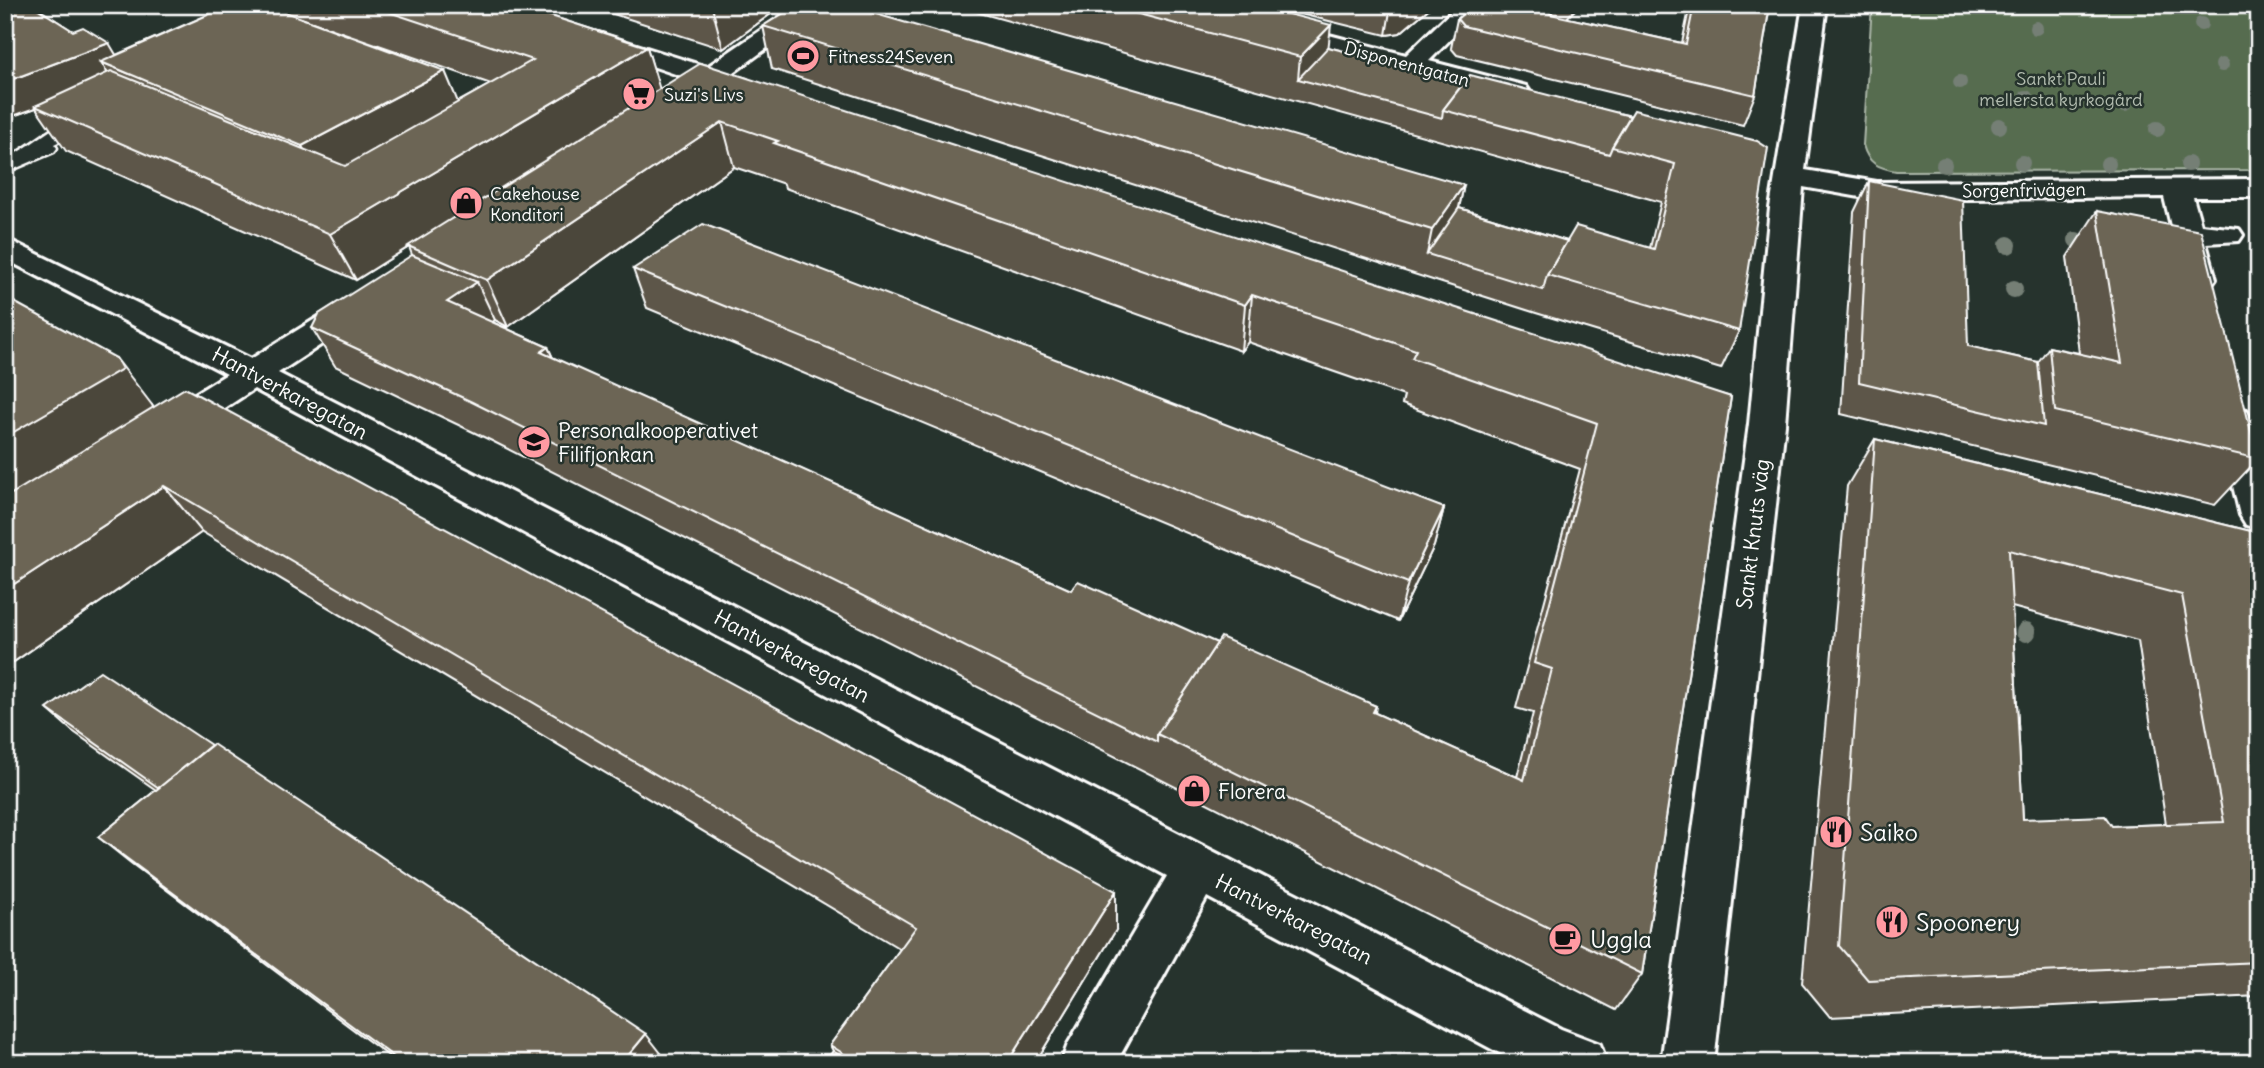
<svg xmlns="http://www.w3.org/2000/svg" width="2264" height="1068" viewBox="0 0 2264 1068" font-family="Delius,sans-serif">
<style>
.green{fill:#576c50;stroke:#abb6a8;stroke-width:2}
.lines{fill:none;stroke-linecap:round;stroke-linejoin:round}
.lane-casing{stroke:#fff;stroke-width:5}
.street-casing{stroke:#fff;stroke-width:6}
.lane{fill:#26332d;fill-rule:evenodd}
.street{fill:#26332d;fill-rule:evenodd}
.tree{fill:#747f75}
.wall{fill:#5d5748;stroke:#fff;stroke-width:2;fill-rule:evenodd}
.shaded-wall{fill:#4c473b;stroke:#fff;stroke-width:2}
.building{fill:#6c6554;stroke:#fff;stroke-width:2;fill-rule:evenodd}
.labels{text-anchor:middle;dominant-baseline:central;stroke-width:5;stroke-linejoin:round;paint-order:stroke}
.far-poi-label{font-size:18px;fill:#fff;stroke:#26332d;text-anchor:start}
.far-street-label{font-size:18px;fill:#fff;stroke:#26332d}
.far-park-label{font-size:18px;fill:#b3bdb0;stroke:#26332d}
.street-label{font-size:21px;fill:#fff;stroke:#26332d}
.poi-label{font-size:21px;fill:#fff;stroke:#26332d;text-anchor:start}
.near-poi-label{font-size:24px;fill:#fff;stroke:#26332d;text-anchor:start}
</style>
<rect width="100%" height="100%" fill="#26332d"/>
<filter id="ink" filterUnits="userSpaceOnUse"><feTurbulence type="fractalNoise" baseFrequency=".0143" numOctaves="2"/><feDisplacementMap in="SourceGraphic" scale="14" xChannelSelector="R" yChannelSelector="G"/><feConvolveMatrix kernelMatrix="1 2 1 2 8 2 1 2 1" color-interpolation-filters="sRGB"/></filter>
<g filter="url(#ink)">
<path class="green" d="M1872 5H2259V170L1896 171C1879 168 1868 164 1863 145Z"/>
<g class="lines">
<defs>
<path id="lane" d="M90 113 100 119 97 123 54 144 57 148 54 152 5 173V159C36 145 52 122 90 113Z"/>
<g id="street">
<polygon points="798,5 826,5 730,75 747,80 751,86 747,92 738,94 713,86 695,95 686,93 682,87 690,79 590,45 587,40 590,35 599,33 707,67"/>
<polygon points="1172,5 1213,5 1406,55 1458,5 1484,5 1429,61 1526,86 1530,92 1526,98 1517,100 1176,10"/>
<polygon points="1803,5 1827,5 1805,170 1877,182 2259,179 2259,197 2193,197 2201,225 2239,229 2243,235 2239,241 2206,243 2216,279 2211,286 2200,289 2189,286 2184,279 2164,197 1877,200 1803,187 1785,424 1714,1063 1661,1063 1749,424 1770,208"/>
<polygon points="5,238 251,359 349,298 360,295 371,298 376,305 371,312 278,373 1371,932 1561,1029 1600,1044 1607,1063 1518,1063 1207,897 1116,1063 1061,1063 1068,1044 1167,876 254,389 179,438 166,441 153,438 148,429 153,420 227,374 5,259"/>
<polygon points="2235,407 2247,410 2259,442 2259,529 2246,525 2240,515 2217,419 2223,410"/>
</g>
</defs>
<use href="#lane" class="lane-casing"/>
<use href="#street" class="street-casing"/>
<use href="#lane" class="lane"/>
<use href="#street" class="street"/>
</g>
<g class="tree">
<circle cx="2201" cy="24" r="7"/>
<circle cx="2036" cy="28" r="7"/>
<circle cx="2222" cy="65" r="7"/>
<circle cx="1960" cy="82" r="7"/>
<circle cx="2026" cy="97" r="7"/>
<circle cx="2125" cy="105" r="7"/>
<circle cx="1999" cy="126" r="8"/>
<circle cx="2157" cy="129" r="8"/>
<circle cx="2022" cy="163" r="8"/>
<circle cx="2108" cy="164" r="8"/>
<circle cx="2188" cy="164" r="8"/>
<circle cx="1944" cy="165" r="8"/>
<circle cx="2076" cy="240" r="8"/>
<circle cx="2008" cy="245" r="9"/>
<circle cx="2014" cy="289" r="9"/>
<circle cx="2026" cy="632" r="10"/>
</g>
<g class="wall">
<path d="M5 5H44L37 8 73 31 116 55 230 5H517L647 47 659 89 1731 397 1642 974 1616 1010 492 441 335 366 312 328 412 255 409 247 356 280 66 151 36 108 13 116 5 111ZM295 16 491 84 458 102ZM734 167 784 184 785 188 1241 351 1248 342 1404 396 1402 404 1580 469 1516 708 1533 713 1517 777 1375 713 1376 706 1217 643 1071 590 553 358 548 347 492 322 495 320 508 327Z"/>
<polygon points="585,5 783,5 723,49"/>
<polygon points="951,5 1253,5 1328,47 1464,82 1757,141 1739,331 1721,369 1536,313 772,69 763,26 1464,185 1459,208 1567,241 1650,248 1661,202"/>
<polygon points="1264,5 1433,5 1400,33 1386,35"/>
<polygon points="1690,5 1770,5 1755,95 1743,125 1457,55 1451,48 1457,19 1568,18 1682,43"/>
<polygon points="1869,181 1968,346 2038,362 2049,347 2079,353 2067,257 2097,211 2258,459 2215,505 1841,414 1854,212"/>
<polygon points="633,269 1444,508 1434,546 1398,621 647,308"/>
<polygon points="5,297 152,405 153,407 1116,930 1035,1063 825,1063 833,1051 830,1045 900,949 202,532 5,668"/>
<path d="M1875 439 2259 533V996L1830 1017 1802 983 1847 486ZM2012 607 2138 641 2166 824 2112 826 2023 819Z"/>
<polygon points="47,709 664,1057 659,1063 398,1063 132,864 98,837 156,790 71,730"/>
</g>
<g class="shaded-wall">
<polygon points="5,5 44,5 5,19"/>
<polygon points="714,5 783,5 723,49 712,7"/>
<polygon points="1391,5 1433,5 1400,33 1386,35"/>
<polygon points="1558,5 1580,5 1542,42 1550,14"/>
<polygon points="1331,25 1326,68 1298,79 1300,57"/>
<polygon points="109,43 127,73 101,62 111,79 35,106 36,108 13,116 5,105 5,82"/>
<polygon points="647,47 660,90 356,280 330,234"/>
<polygon points="445,71 460,107 322,183 302,146"/>
<polygon points="722,122 734,167 508,327 487,280"/>
<polygon points="1464,185 1454,230 1427,254 1432,230"/>
<polygon points="477,282 495,320 466,341 447,302"/>
<polygon points="1252,295 1248,342 1241,351 1245,305"/>
<polygon points="548,347 565,385 541,352"/>
<polygon points="116,358 152,405 158,416 5,510 5,437"/>
<polygon points="164,486 202,532 5,668 5,590"/>
<polygon points="1444,508 1434,546 1398,621 1408,583"/>
<polygon points="1116,891 1116,930 1035,1063 1007,1063"/>
<polygon points="646,1034 664,1057 659,1063 622,1063"/>
</g>
<g class="building">
<polygon points="10,5 32,5 73,31 83,27 109,43 5,82 5,7"/>
<polygon points="230,5 266,5 445,71 302,146 101,62"/>
<polygon points="368,5 517,5 647,47 330,234 35,106 111,71 345,166 533,60"/>
<polygon points="797,5 845,5 1464,185 1432,230 763,26"/>
<polygon points="1105,5 1253,5 1331,25 1300,57"/>
<polygon points="1473,5 1558,5 1550,14 1686,44 1694,5 1770,5 1755,95 1463,26 1457,19"/>
<polygon points="1328,47 1464,82 1443,110 1442,118 1298,79"/>
<polygon points="701,63 1731,397 1642,974 1157,734 1221,637 1376,706 1373,712 1524,780 1552,669 1534,663 1597,423 1412,358 1416,350 1252,295 1245,305 774,143 778,141 722,122 487,280 408,246"/>
<polygon points="1470,75 1630,116 1612,147 1609,154 1443,110"/>
<polygon points="1634,110 1757,141 1768,148 1739,331 1547,275 1576,226 1654,249 1675,164 1612,147"/>
<polygon points="1869,181 1963,200 1968,346 2038,362 2044,426 1859,382"/>
<polygon points="1459,208 1567,241 1547,275 1543,290 1427,254"/>
<polygon points="2097,211 2201,231 2258,459 2055,411 2049,347 2122,363"/>
<polygon points="703,224 1444,508 1408,583 633,269"/>
<polygon points="412,255 477,282 447,302 548,347 541,352 1071,590 1078,581 1217,643 1157,734 1157,742 472,402 312,328 319,314"/>
<polygon points="5,297 116,358 122,369 5,437"/>
<polygon points="185,388 1116,891 1007,1063 858,1063 830,1045 916,927 164,486 5,590 5,498"/>
<path d="M1875 439 2259 533V962L1868 980 1839 946ZM2009 550 2182 595 2224 822 2112 826 2105 816 2023 819Z"/>
<polygon points="100,671 211,745 159,788 47,709"/>
<polygon points="213,744 646,1034 622,1063 402,1063 98,837"/>
<polygon points="833,1051 851,1063 825,1063"/>
</g>
</g>
<defs>
<symbol id="stadium-disc" viewBox="-11 -11 22 22"><circle r="9.5" fill="#ff9aa2" stroke="#26332d"/><path d="M0-5a6.5 5 0 1 0 0 10a6.5 5 0 1 0 0-10ZM-3.5-1.8h7v3.6h-7Z" fill="#111"/></symbol>
<symbol id="supermarket-disc" viewBox="-11 -11 22 22"><circle r="9.5" fill="#ff9aa2" stroke="#26332d"/><path d="M-6-5.5h2.5l.6 2H6L4.5 2H-2.5L-4.4-4H-6ZM-1.5 3.2a1.3 1.3 0 1 0 .1 0ZM3 3.2a1.3 1.3 0 1 0 .1 0Z" fill="#111"/></symbol>
<symbol id="shop-disc" viewBox="-11 -11 22 22"><circle r="9.5" fill="#ff9aa2" stroke="#26332d"/><path d="M-5-2.5h2.3a2.7 3.5 0 0 1 5.4 0H5L5.5 6h-11ZM-1.5-2.5h3a1.5 2.3 0 0 0-3 0Z" fill="#111"/></symbol>
<symbol id="school-disc" viewBox="-11 -11 22 22"><circle r="9.5" fill="#ff9aa2" stroke="#26332d"/><path d="M0-5L7-2L0 1L-7-2ZM-4 1L0 2.5L4 1V4Q0 6-4 4Z" fill="#111"/></symbol>
<symbol id="restaurant-disc" viewBox="-11 -11 22 22"><circle r="9.5" fill="#ff9aa2" stroke="#26332d"/><path d="M-5-6h1v4h1v-4h1v4h1v-4h1v5L-1.5 .5V6h-2V.5L-5-1ZM5-6V6H3V1.5H1.5Q1.5-4 5-6Z" fill="#111"/></symbol>
<symbol id="cafe-disc" viewBox="-11 -11 22 22"><circle r="9.5" fill="#ff9aa2" stroke="#26332d"/><path d="M-5.5-4.5H6V0H3Q3 3.5 0 3.5H-2.5Q-5.5 3.5-5.5 0ZM3-3.2v2h1.7v-2ZM-6 4.5H4V6H-6Z" fill="#111"/></symbol>
</defs>
<g fill-rule="evenodd">
<use href="#stadium-disc" x="784" y="37" width="38" height="38"/>
<use href="#supermarket-disc" x="620" y="75" width="38" height="38"/>
<use href="#shop-disc" x="447" y="184" width="38" height="38"/>
<use href="#school-disc" x="515" y="423" width="38" height="38"/>
<use href="#shop-disc" x="1175" y="772" width="38" height="38"/>
<use href="#restaurant-disc" x="1817" y="813" width="38" height="38"/>
<use href="#restaurant-disc" x="1873" y="903" width="38" height="38"/>
<use href="#cafe-disc" x="1546" y="920" width="38" height="38"/>
</g>
<g class="labels">
<g class="far-poi-label">
<text x="828" y="56">Fitness24Seven</text>
<text x="664" y="94">Suzi's Livs</text>
<text x="490" y="193">Cakehouse<tspan x="490" dy="21">Konditori</tspan></text>
</g>
<g class="far-street-label">
<text transform="translate(1407 64) rotate(15)">Disponentgatan</text>
<text transform="translate(2024 190) rotate(-1)">Sorgenfrivägen</text>
</g>
<g class="far-park-label">
<text x="2061" y="78">Sankt Pauli<tspan x="2061" dy="21">mellersta kyrkogård</tspan></text>
</g>
<g class="street-label">
<text transform="translate(290 393) rotate(28)">Hantverkaregatan</text>
<text transform="translate(1753 534) rotate(-83)">Sankt Knuts väg</text>
<text transform="translate(792 656) rotate(28)">Hantverkaregatan</text>
<text transform="translate(1294 919) rotate(27)">Hantverkaregatan</text>
</g>
<g class="poi-label">
<text x="558" y="430">Personalkooperativet<tspan x="558" dy="24">Filifjonkan</tspan></text>
<text x="1218" y="791">Florera</text>
</g>
<g class="near-poi-label">
<text x="1860" y="832">Saiko</text>
<text x="1916" y="922">Spoonery</text>
<text x="1590" y="939">Uggla</text>
</g>
</g>
<rect width="2264" height="1068" fill="none" stroke="#26332d" stroke-width="28"/>
<rect x="14" y="14" width="2236" height="1040" fill="none" stroke="#fff" stroke-width="2.5" filter="url(#ink)"/>
</svg>
